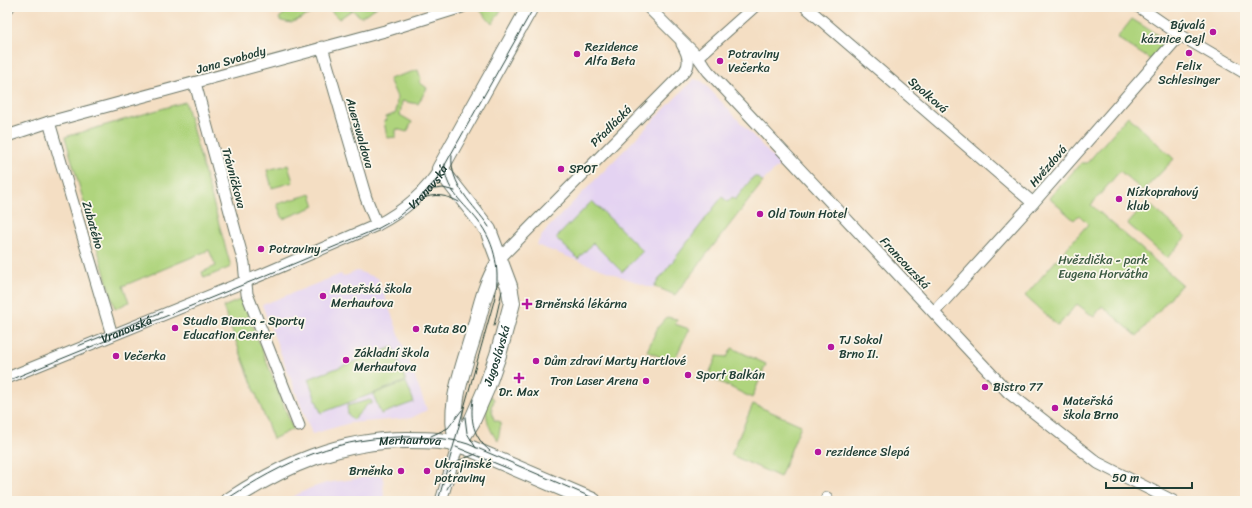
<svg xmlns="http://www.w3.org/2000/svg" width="1252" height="508" viewBox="0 0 1252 508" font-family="Sriracha,sans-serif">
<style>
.built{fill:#e4d3f2}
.green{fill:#afd47d;stroke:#678858}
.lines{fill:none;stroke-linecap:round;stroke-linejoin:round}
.street-casing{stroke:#6a7566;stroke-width:13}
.secondary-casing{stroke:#6a7566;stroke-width:18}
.street{stroke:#fff;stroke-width:11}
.secondary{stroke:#fff;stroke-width:16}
.tram{stroke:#1f3d34;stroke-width:1}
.poi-dot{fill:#b5179e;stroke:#fbf7ec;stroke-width:1.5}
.labels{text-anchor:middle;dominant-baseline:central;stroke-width:3.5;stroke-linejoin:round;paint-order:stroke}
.poi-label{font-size:12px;fill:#1f3d34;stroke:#fbf7ec;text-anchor:start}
.street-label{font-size:12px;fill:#1f3d34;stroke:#fbf7ec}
.park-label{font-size:12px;fill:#3c5b43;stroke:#fbf7ec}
</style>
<rect width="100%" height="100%" fill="#fbf7ec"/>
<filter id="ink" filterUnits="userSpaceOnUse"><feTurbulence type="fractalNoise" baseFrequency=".025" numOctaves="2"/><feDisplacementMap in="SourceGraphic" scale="8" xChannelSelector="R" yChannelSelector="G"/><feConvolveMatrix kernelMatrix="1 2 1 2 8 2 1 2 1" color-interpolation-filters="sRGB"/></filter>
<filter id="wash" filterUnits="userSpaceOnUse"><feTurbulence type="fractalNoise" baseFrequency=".012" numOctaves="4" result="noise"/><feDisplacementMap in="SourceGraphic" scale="16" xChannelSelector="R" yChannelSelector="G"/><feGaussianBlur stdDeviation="0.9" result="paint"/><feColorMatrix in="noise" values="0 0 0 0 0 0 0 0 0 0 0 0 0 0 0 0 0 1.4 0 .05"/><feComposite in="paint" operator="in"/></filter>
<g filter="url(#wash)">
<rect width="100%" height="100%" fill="#f4dec3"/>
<g class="built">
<polygon points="694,79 702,81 780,165 765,179 675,295 654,286 652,288 536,245 544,232"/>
<polygon points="357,271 378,278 427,410 411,418 350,423 312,434 262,305 341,274 343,277"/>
<polygon points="383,475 384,501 283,501 311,488 326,483"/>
</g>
<g class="green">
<polygon points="294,7 325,7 291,23 281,21 279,18 292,8 293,9"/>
<polygon points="331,7 377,7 361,17 352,10 339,19 329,9"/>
<polygon points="484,7 503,7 492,24 480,10"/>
<polygon points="1132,19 1167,41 1151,60 1117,38"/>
<polygon points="418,70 421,79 419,82 427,88 418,104 402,101 400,115 412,122 407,132 396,129 396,137 387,138 384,121 387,120 386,117 396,113 397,97 389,79"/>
<polygon points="185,102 231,267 204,278 202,272 216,266 209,250 123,286 129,302 115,309 65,137"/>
<polygon points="1128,116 1174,159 1143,191 1120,171 1091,205 1182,284 1137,336 1102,306 1094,317 1077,304 1058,326 1025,296 1088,224 1079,215 1074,220 1049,198 1081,163 1087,163"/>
<polygon points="288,165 293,182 272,188 267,170"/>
<polygon points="753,177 757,177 763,182 675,295 654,286 722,197 728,202 732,197 735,200"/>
<polygon points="311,194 315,206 283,219 277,204"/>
<polygon points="592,201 643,251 622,272 593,243 578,259 556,238"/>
<polygon points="1147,202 1186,237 1167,258 1128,224"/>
<polygon points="242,299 293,429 273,439 223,307"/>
<polygon points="667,317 677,319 675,324 689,329 673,363 647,351 658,327"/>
<polygon points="393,347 406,381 321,413 308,379"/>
<polygon points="732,348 766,364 752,398 708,376 717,356 727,357"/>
<polygon points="406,382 414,402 381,414 373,394"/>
<path d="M489 395 494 399 493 404 491 405 494 420 501 422 498 441C487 428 483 410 489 395Z"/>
<polygon points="369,400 372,401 372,404 368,404 353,420 348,414 347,406"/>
<polygon points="753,404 801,425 780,477 731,455"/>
</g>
</g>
<g filter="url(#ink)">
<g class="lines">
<defs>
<g id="street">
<polyline points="648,7 698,57 708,71 1009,393 1098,463 1173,501"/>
<polyline points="806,7 1033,203"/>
<polyline points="1139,7 1180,35 1245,73"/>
<polyline points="7,9 9,7"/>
<polyline points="322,47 366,198 377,225"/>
<polyline points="698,57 754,7"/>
<polyline points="195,83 244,263 247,294 299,426"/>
<polyline points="49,122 112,335"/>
<polyline points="7,136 49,122 385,31 462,7"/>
<path d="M499 259 685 71C691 63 687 52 682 44"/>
<polyline points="934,312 1033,203 1180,35"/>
<path id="s1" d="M7 378 266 273 377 225C404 211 424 194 440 169"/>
<polyline points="827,498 828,501"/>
<polyline points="441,501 458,444"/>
</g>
<g id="secondary">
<path id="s2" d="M458 444 472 421 486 389 498 355 512 303 509 286 488 230 440 169 530 7"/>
<path d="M458 444C446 407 465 365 475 329 481 307 486 283 499 263"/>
<path id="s3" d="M229 501C283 465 340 440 407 440 428 440 447 440 467 447L593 501"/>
</g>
</defs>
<use href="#street" class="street-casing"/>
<use href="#secondary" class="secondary-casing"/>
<use href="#street" class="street"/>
<use href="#secondary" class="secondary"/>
<g class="tram">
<path d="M452 155C449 186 474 204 489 227"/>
<polyline points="427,190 443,188 455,191"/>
<path d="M421 199C434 193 447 195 459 202"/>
<polyline points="494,326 502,291"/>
<polyline points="78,346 162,312"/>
<path id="s4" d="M7 381 267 275 379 228 395 219 416 202 437 179 534 7"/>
<path d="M473 399C470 420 473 437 490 451"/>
<polyline points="465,417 467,433 476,448"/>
<polyline points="431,436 448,428 462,410"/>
<polyline points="456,447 512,470"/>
<polyline points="448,472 460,460 476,454"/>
<path d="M447 489C456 471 466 459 488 462"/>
<path d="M224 501C284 461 341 435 414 437 432 438 450 438 468 444L600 501"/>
<path d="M438 501 494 301C501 274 496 244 478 221 465 204 443 189 445 164"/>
</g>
</g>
</g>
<g class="poi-dot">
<circle cx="1213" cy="32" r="4"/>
<circle cx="1189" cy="53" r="4"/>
<circle cx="577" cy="54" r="4"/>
<circle cx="720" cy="61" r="4"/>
<circle cx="561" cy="169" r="4"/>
<circle cx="1119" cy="199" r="4"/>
<circle cx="760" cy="214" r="4"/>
<circle cx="261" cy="249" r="4"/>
<circle cx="323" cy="296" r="4"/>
<path d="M525 298h4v4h4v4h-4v4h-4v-4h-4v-4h4z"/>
<circle cx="175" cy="328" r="4"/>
<circle cx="416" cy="329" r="4"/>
<circle cx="831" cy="347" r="4"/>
<circle cx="116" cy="356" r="4"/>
<circle cx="346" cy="360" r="4"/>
<circle cx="536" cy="361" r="4"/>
<circle cx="688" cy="375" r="4"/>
<path d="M517 372h4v4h4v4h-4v4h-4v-4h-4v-4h4z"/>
<circle cx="646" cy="381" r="4"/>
<circle cx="985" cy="387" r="4"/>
<circle cx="1055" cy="408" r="4"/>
<circle cx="818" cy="452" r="4"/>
<circle cx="401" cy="471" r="4"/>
<circle cx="427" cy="471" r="4"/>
</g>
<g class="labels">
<g class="poi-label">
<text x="1205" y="25" text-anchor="end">Bývalá<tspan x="1205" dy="14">káznice Cejl</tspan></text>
<text x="585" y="47">Rezidence<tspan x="585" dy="14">Alfa Beta</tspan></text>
<text x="728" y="54">Potraviny<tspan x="728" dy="14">Večerka</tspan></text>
<text x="1189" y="66" text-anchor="middle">Felix<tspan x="1189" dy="14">Schlesinger</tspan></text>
<text x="569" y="169">SPOT</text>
<text x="1127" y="192">Nízkoprahový<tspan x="1127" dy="14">klub</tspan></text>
<text x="768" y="214">Old Town Hotel</text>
<text x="269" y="249">Potraviny</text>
<text x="331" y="289">Mateřská škola<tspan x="331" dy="14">Merhautova</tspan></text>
<text x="535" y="304">Brněnská lékárna</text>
<text x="183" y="321">Studio Bianca - Sporty<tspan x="183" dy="14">Education Center</tspan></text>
<text x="424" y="329">Ruta 80</text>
<text x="839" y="340">TJ Sokol<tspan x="839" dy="14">Brno II.</tspan></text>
<text x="354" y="353">Základní škola<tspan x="354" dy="14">Merhautova</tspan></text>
<text x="124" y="356">Večerka</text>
<text x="544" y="361">Dům zdraví Marty Hartlové</text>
<text x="696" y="375">Sport Balkán</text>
<text x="638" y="381" text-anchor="end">Tron Laser Arena</text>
<text x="993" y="387">Bistro 77</text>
<text x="519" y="392" text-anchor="middle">Dr. Max</text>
<text x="1063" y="401">Mateřská<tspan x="1063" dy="14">škola Brno</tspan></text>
<text x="826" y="452">rezidence Slepá</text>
<text x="435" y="464">Ukrajinské<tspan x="435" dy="14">potraviny</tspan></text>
<text x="393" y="471" text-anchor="end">Brněnka</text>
</g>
<g class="street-label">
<text transform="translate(231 60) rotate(-16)">Jana Svobody</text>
<text transform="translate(928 95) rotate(41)">Spolková</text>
<text transform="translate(611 126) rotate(-45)">Přadlácká</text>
<text transform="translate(360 133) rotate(74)">Auerswaldova</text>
<text transform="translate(1048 166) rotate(-49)">Hvězdová</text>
<text transform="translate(234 178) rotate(75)">Trávníčkova</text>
<text stroke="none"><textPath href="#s4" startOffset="467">Vranovská</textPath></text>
<text transform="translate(93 225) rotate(74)">Zubatého</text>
<text transform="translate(905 263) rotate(47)">Francouzská</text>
<text stroke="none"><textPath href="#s1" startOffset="129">Vranovská</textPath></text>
<text stroke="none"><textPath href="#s2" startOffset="97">Jugoslávská</textPath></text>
<text stroke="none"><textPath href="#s3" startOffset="194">Merhautova</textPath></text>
</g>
<g class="park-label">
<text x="1103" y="260">Hvězdička - park<tspan x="1103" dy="14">Eugena Horvátha</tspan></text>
</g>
</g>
<rect width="1252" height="508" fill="none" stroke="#fbf7ec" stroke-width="24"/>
<path d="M1106 482v6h86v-6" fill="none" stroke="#1f3d34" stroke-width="2"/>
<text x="1112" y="482" font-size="12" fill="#1f3d34" stroke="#fbf7ec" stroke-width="3" paint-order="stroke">50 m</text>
</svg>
